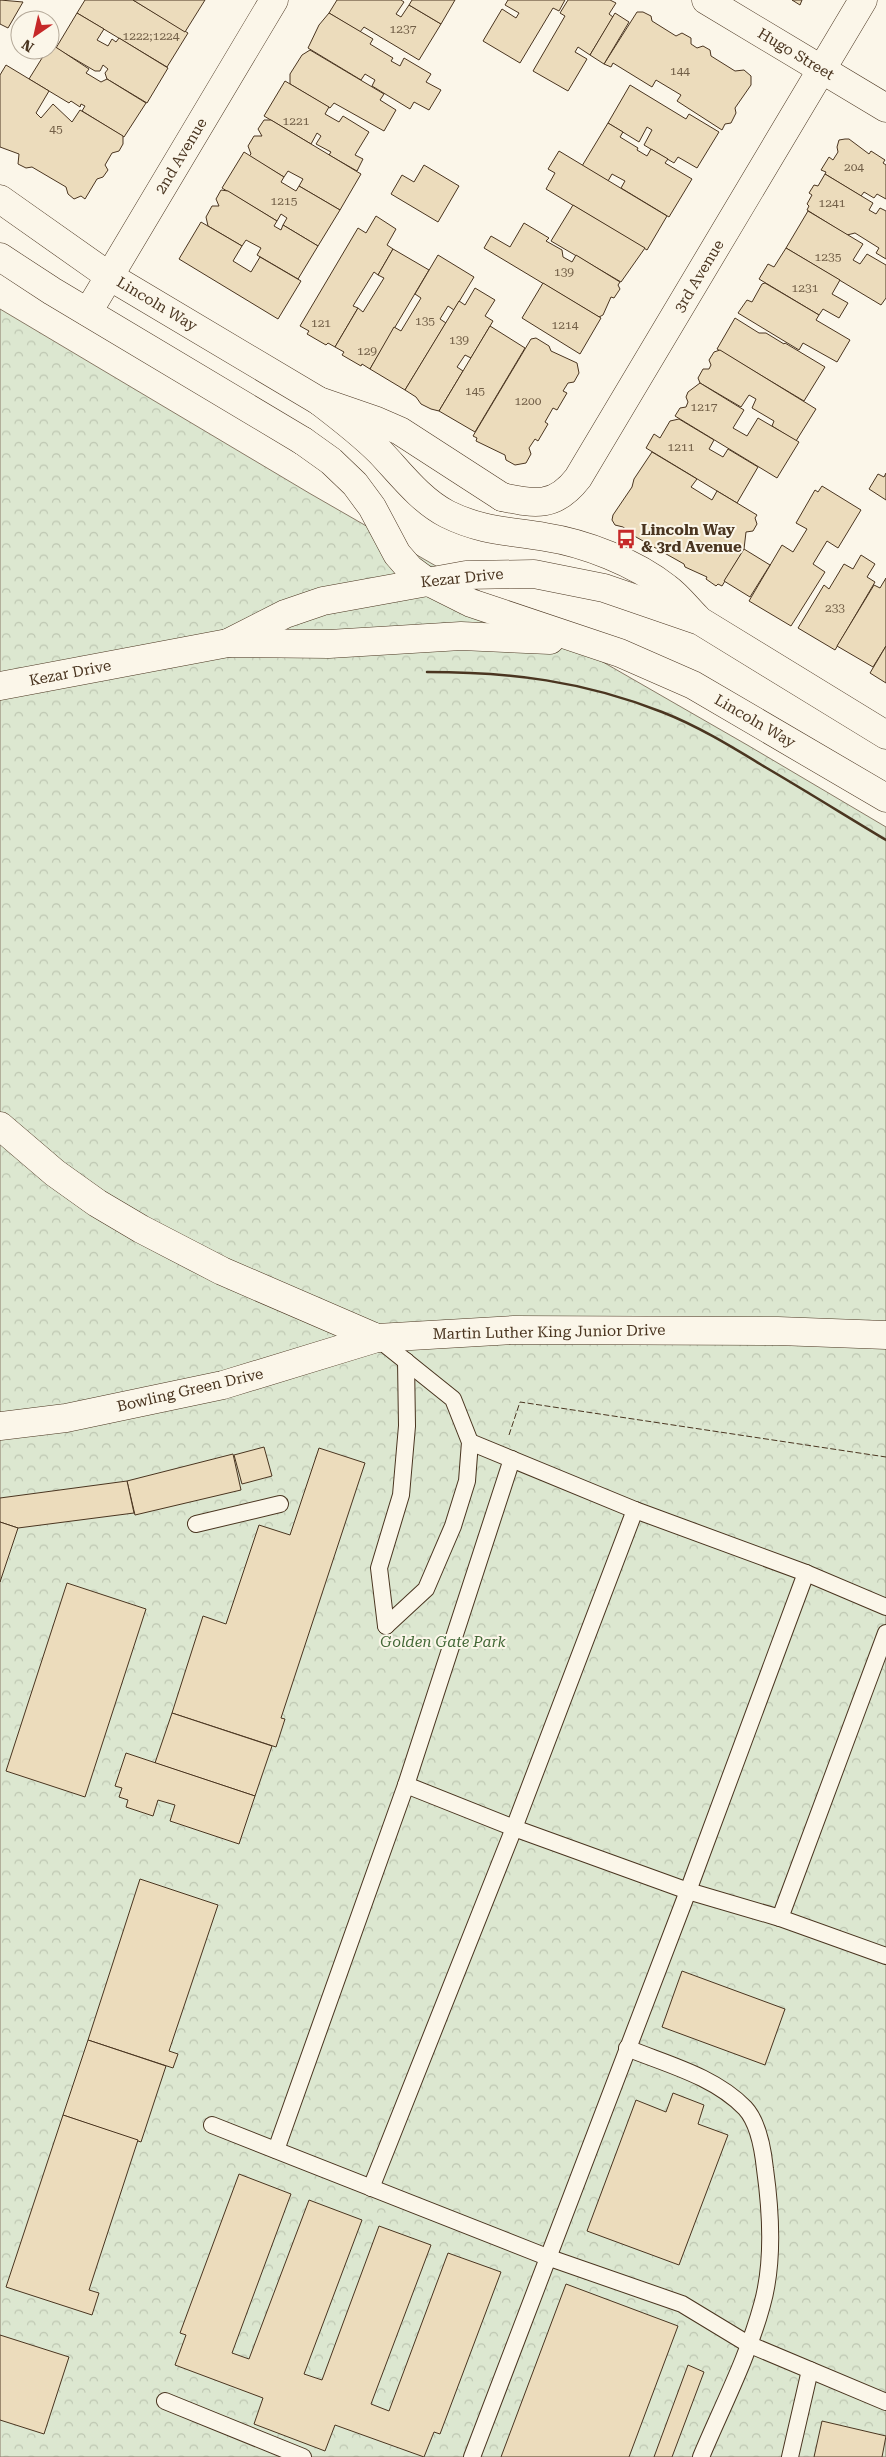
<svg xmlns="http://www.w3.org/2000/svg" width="886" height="2457" viewBox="0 0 886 2457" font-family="'Roboto Serif',serif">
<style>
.park{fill:url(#park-crowns);stroke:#887966}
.building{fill:#ecdcbc;stroke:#4a3520}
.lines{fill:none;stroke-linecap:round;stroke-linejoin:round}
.service-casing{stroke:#4a3520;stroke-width:18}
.minor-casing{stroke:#4a3520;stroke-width:29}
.secondary-casing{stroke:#4a3520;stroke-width:29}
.primary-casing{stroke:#4a3520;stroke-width:29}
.service{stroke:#fbf6e9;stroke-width:16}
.minor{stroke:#fbf6e9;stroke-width:28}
.secondary{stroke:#fbf6e9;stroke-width:28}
.primary{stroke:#fbf6e9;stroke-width:28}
.fence{stroke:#4a3520;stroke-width:1;stroke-dasharray:6 2.5;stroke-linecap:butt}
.wall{stroke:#4a3520;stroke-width:2.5}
.labels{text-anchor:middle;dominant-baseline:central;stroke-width:4;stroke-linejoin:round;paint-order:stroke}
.number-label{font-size:12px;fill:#725f47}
.street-label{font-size:15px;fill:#4a3520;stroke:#fbf6e9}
.poi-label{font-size:15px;font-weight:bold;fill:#4a3520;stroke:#fbf6e9;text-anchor:start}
.park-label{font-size:15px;font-style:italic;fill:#436837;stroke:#fbf6e9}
</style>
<defs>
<pattern id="park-crowns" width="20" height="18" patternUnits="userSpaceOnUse" patternTransform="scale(1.25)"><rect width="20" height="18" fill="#dce7d0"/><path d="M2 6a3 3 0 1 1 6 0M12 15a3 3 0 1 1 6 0" fill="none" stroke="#bec7b2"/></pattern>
</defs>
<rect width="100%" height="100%" fill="#fbf6e9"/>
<polygon class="park" points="0,309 309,493 749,746 886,827 886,2457 0,2457"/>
<g class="building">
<polygon points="0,0 23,2 8,28 0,24"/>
<polygon points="85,0 133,0 188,33 167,67 77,13"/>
<polygon points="133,0 205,0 185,32"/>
<polygon points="337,0 401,0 404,2 396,14 401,17 409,5 441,24 419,60 364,27 360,32 329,13"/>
<polygon points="412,0 455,0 441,24 409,5"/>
<polygon points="508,0 565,0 559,11 553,8 520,63 483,41 502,9 516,18 519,13 505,5"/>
<polygon points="568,0 610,0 616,3 609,14 613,17 590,55 578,47 575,52 587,59 568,91 533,71 565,16 560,13"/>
<polygon points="792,0 802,0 800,5"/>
<polygon points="637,12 643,12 651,16 652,21 676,36 682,33 691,38 691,44 697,48 703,46 710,50 711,56 735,71 744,70 751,76 751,85 735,108 736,113 731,123 725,124 722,130 677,101 681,95 656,80 652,87 613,63 611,67 604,64"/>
<polygon points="77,13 104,29 97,40 108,46 112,39 116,42 119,38 168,68 147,103 107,79 105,73 108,69 103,65 100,71 95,71 56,48"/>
<polygon points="329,13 373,39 370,44 393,58 391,61 400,66 404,58 431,74 426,82 441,90 429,110 414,102 410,109 372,86 375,80 365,74 361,80 308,48 319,25"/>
<polygon points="615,13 629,22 604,64 590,55"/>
<polygon points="51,44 89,69 86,73 101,82 107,79 146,103 124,137 82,111 85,106 81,104 80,107 71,101 69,103 29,79 47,50 50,50"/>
<polygon points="310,50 384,94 380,100 396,110 384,131 334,103 330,108 290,84 290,74 302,55"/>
<polygon points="6,65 49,91 36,113 41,118 53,104 72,122 80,110 123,136 123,144 119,151 112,153 105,165 108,170 103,177 97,179 85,199 81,196 74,199 68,194 66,187 32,167 26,168 18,164 19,154 0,147 0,75"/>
<polygon points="285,81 329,107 325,114 339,122 343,116 369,132 355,155 363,159 357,171 329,155 331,152 316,144 321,136 317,133 311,144 264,116"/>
<polygon points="630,85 686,119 689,114 719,132 697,168 678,157 674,163 644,145 652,130 647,127 639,142 608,123"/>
<polygon points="264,120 271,120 361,174 340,210 299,186 303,179 288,171 284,177 249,156 251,154 248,146 254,136 262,136 258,129"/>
<polygon points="608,123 623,132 620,137 638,148 637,150 647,156 651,149 668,159 665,163 692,179 669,217 621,188 625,181 612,174 608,181 582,166"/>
<polygon points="845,139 849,139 869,154 871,151 885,160 883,163 886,165 886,199 877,194 874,198 864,192 861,196 825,174 826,172 821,170 829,157 833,160 838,152 837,147 839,140"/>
<polygon points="559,151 667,216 647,250 546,189 555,173 548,169"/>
<polygon points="244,152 284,177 281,182 296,191 299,186 340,210 318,246 283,225 287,218 281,214 277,221 222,188"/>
<polygon points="424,165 459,186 438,222 391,194 402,175 414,182"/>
<polygon points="825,174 873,203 869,210 876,214 880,208 886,211 886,259 876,253 879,248 855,233 847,235 807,210 809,206 807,204 812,195 809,193 814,185 818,186"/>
<polygon points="221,190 228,191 277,221 274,226 281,230 283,225 318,246 298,279 257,255 261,248 246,240 242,246 208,226 206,217 212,206 219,206 216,199"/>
<polygon points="573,205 645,248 621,282 551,241"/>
<polygon points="808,211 863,244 853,260 860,264 867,254 886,265 886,298 881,305 786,248"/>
<polygon points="376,216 396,229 387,245 393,249 378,275 374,272 353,306 358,308 335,347 328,343 326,345 307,334 309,331 300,326 358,228 366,233"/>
<polygon points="201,222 242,246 233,261 251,272 260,257 301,281 278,319 179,259"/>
<polygon points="524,223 549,238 546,241 562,250 563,257 572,262 576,255 620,282 618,285 620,289 614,298 611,297 603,315 599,317 484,248 491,236 510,247"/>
<polygon points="786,248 840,280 832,294 848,303 839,318 823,309 819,315 759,279 768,264 774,267"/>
<polygon points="393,249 429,270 370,369 362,364 361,366 342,355 344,352 335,347 358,308 363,312 384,278 378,275"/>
<polygon points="438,255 474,277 454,310 448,306 440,319 446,323 405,390 370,369 394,327 401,331 421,298 415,294"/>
<polygon points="543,283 601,318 580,354 522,318"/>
<polygon points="765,283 819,315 816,320 850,340 837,362 803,343 799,350 738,313 747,300 752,302 762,284"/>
<polygon points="475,288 495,300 485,316 493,321 471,358 465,355 457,367 463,371 439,411 431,409 421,404 416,397 405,390 459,301 465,305"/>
<polygon points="735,318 759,333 766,333 784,344 785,343 825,367 804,401 717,349"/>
<polygon points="490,326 525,348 475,432 439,411"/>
<polygon points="536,338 549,346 551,351 577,363 579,373 574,382 568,383 563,391 567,393 557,410 553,408 545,422 548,424 538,441 535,439 529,448 531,454 526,463 515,465 506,460 505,455 476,441 477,438 473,436 531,339"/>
<polygon points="720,350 816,409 796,441 772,426 774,421 752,408 756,399 749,395 741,407 700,383 698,378 703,369 709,369 711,365 709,360 714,352"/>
<polygon points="700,383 744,410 733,428 747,436 758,418 799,442 777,478 675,416 680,408 686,407 688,402 686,397 688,392"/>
<polygon points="679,419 714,440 709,449 723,457 728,449 758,467 737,503 646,448 654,434 660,438 670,421"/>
<polygon points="652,452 697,479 691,487 712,500 717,491 757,515 755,518 757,524 753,531 746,532 744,549 722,586 718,584 716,586 706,579 707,577 685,567 684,564 636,537 623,527 615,525 612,520 613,515 632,487 634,479"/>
<polygon points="886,473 886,500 869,489 878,474 884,477"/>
<polygon points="822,486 861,510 838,548 827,541 813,564 825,572 791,626 749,601 782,545 793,552 807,529 796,523 815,490 818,492"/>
<polygon points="744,549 770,565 750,597 724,581"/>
<polygon points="861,555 875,564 867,577 875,582 835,650 798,628 824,585 829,589 844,564 853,569"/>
<polygon points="886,578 886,646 873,667 837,646 874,585 880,588"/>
<polygon points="886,646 886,683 870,673"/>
<polygon points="264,1447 272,1476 242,1484 234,1455"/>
<polygon points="319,1448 365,1463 281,1718 285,1719 276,1747 172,1713 203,1616 226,1624 259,1525 290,1535"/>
<polygon points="233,1454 241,1490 135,1515 127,1481"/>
<polygon points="127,1481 134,1513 18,1528 0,1522 0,1498"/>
<polygon points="0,1522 18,1528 0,1582"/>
<polygon points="67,1583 146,1609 85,1797 6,1771"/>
<polygon points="172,1713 272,1746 255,1796 155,1763"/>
<polygon points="126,1753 255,1796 239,1844 170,1821 175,1805 158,1800 153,1816 126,1807 128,1800 119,1797 122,1788 115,1786"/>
<polygon points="140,1879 218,1905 169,2051 178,2054 173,2068 88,2040"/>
<polygon points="682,1971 785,2009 765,2065 662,2027"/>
<polygon points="88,2040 166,2066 141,2142 63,2115"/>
<polygon points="673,2093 704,2105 698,2124 728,2135 679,2265 587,2231 636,2100 666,2112"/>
<polygon points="63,2115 138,2140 89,2290 99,2293 92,2315 6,2287"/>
<polygon points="239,2174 291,2194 232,2353 249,2359 309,2200 362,2220 304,2374 322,2380 379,2226 431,2245 371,2404 389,2411 448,2253 501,2272 440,2434 434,2432 424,2457 335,2425 325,2451 254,2424 263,2398 175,2365 186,2335 180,2333"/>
<polygon points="566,2284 678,2326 629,2457 501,2457"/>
<polygon points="0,2335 69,2357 44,2434 0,2420"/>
<polygon points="688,2365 704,2372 672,2457 654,2457"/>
<polygon points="822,2421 886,2436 882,2457 814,2457"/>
</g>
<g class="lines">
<defs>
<g id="service">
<polyline points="377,1338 453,1399 470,1442 467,1481 453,1526 426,1589 386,1626"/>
<polyline points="470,1442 635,1510 806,1573 886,1607"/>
<polyline points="196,1524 280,1504"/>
<polyline points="386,1626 379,1568 401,1495 407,1426 406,1361"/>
<polyline points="406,1785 514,1828 688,1891 780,1918 886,1956"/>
<polyline points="780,1918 886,1633"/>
<path d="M627 2048C666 2064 714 2076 745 2108 758 2122 763 2150 765 2169 771 2212 774 2263 762 2305 748 2357 722 2407 701 2457"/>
<polyline points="212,2125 547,2257 682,2304 748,2344 886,2402"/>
<polyline points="276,2150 406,1785 512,1459"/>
<polyline points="371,2188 514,1828 635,1510"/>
<polyline points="165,2401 303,2457"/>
<polyline points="472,2457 688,1891 806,1573"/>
<polyline points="790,2457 810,2370"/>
</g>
<g id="minor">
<polyline points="706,0 886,108"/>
<polyline points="88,312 274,0"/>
<path d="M502 497C535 504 555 508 578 478L863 0"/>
<polyline points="0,1126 55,1173 97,1203 141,1229 222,1271 377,1338 514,1330 778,1331 886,1335"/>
<polyline points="0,1426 66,1418 223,1385 377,1338"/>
</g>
<g id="secondary">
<polyline points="0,199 109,276 319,401 377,421 400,431 502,497"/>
<polyline points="0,257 52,291 303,441"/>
</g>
<g id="primary">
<path d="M319 401C340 417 361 433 380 452 400 473 420 500 447 514 481 531 509 531 545 537 585 543 636 563 667 588 678 596 687 608 697 618"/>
<polyline points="303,441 331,461 355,484 372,507 397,554 410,569 425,580 471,603 620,653 693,685 886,798"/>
<polyline points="228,643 285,614 323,601 466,575 534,574 604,588 700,621 886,735"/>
<polyline points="0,686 228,643 329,644 461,636 550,640"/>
</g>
</defs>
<use href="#service" class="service-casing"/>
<use href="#minor" class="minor-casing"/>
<use href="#secondary" class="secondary-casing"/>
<use href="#primary" class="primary-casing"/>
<use href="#service" class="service"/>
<use href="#minor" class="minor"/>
<use href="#secondary" class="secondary"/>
<use href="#primary" class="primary"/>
<polyline class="fence" points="509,1435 520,1402 886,1457"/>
<path class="wall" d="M427 672C511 672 583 681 662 712 698 726 732 747 765 767 806 791 846 816 886 840"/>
</g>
<defs>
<symbol id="bus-bare" viewBox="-9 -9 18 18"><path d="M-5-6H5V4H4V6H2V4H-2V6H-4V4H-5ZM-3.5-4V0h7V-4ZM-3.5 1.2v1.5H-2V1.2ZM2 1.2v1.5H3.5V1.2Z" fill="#c62828" stroke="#fbf6e9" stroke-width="2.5" paint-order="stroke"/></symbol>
</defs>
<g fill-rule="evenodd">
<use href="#bus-bare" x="612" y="525" width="28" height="28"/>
</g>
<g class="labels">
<g class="number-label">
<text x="403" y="29">1237</text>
<text x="151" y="36">1222;1224</text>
<text x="680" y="71">144</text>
<text x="296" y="121">1221</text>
<text x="56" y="129">45</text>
<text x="854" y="167">204</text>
<text x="284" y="201">1215</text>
<text x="832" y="203">1241</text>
<text x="828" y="257">1235</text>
<text x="564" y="272">139</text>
<text x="805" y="288">1231</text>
<text x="425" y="321">135</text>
<text x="321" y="323">121</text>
<text x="565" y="325">1214</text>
<text x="459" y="340">139</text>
<text x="367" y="351">129</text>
<text x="475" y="391">145</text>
<text x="528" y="401">1200</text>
<text x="704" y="407">1217</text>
<text x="681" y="447">1211</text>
<text x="835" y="608">233</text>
</g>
<g class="street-label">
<text transform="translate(796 54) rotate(31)">Hugo Street</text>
<text transform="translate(181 156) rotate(-59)">2nd Avenue</text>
<text transform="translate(699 276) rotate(-59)">3rd Avenue</text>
<text transform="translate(157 304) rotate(31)">Lincoln Way</text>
<text transform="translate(462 578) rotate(-6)">Kezar Drive</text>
<text transform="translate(70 673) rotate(-11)">Kezar Drive</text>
<text transform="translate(755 721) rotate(30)">Lincoln Way</text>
<text transform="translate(549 1332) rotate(-1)">Martin Luther King Junior Drive</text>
<text transform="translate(190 1390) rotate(-13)">Bowling Green Drive</text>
</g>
<g class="poi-label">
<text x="641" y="530">Lincoln Way<tspan x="641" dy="17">&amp; 3rd Avenue</tspan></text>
</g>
<g class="park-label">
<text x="443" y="1642">Golden Gate Park</text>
</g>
</g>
<g transform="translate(35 35) rotate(214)"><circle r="24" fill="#fbf6e9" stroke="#b4a999"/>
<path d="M0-4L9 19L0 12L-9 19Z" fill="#c62828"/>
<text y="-8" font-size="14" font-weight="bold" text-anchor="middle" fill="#4a3520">N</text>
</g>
</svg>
